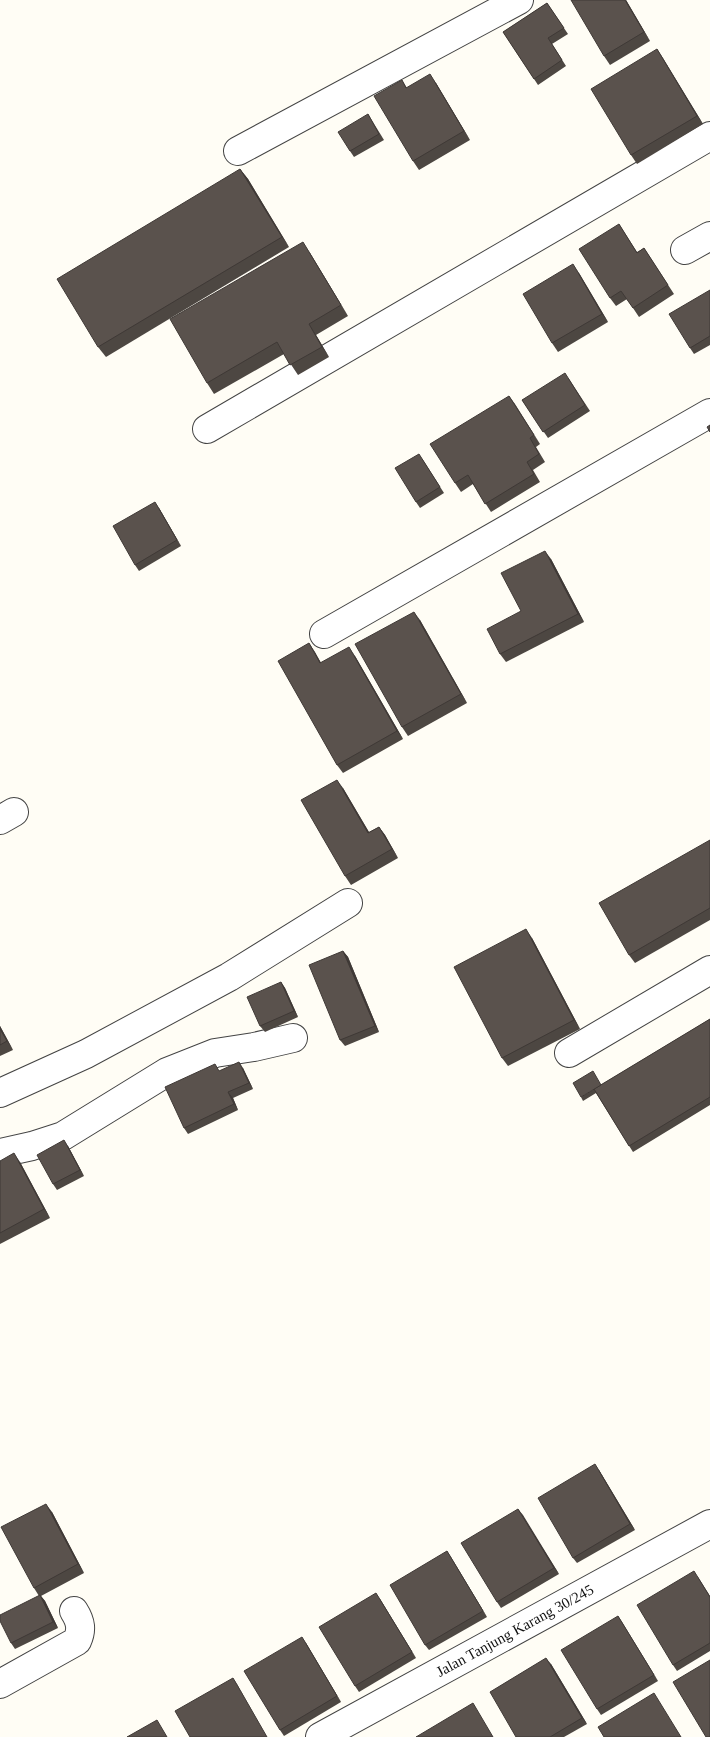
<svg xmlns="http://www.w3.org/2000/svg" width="710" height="1737" viewBox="0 0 710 1737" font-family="Georgia,serif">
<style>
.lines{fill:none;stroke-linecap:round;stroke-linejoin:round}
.minor-casing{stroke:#444;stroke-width:30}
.minor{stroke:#fff;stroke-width:28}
.wall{fill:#4d4742}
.shaded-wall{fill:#3f3936}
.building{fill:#5a524d;stroke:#3f3936}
.labels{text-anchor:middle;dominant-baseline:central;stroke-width:5;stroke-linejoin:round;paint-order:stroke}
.street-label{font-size:15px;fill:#111;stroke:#fff}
</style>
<rect width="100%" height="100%" fill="#fffdf5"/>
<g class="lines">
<defs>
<g id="minor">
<polyline points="238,151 519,0"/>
<polyline points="685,250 710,236"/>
<polyline points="207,429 710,136"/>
<polyline points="324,634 710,413"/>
<polyline points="0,820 14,812"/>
<polyline points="569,1053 710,970"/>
<polyline points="0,1093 86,1054 229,977 348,903"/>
<polyline points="0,1153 32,1146 63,1136 167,1072 215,1053 254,1047 293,1038"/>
<path d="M0 1684 77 1641C82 1630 81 1622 74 1611"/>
<path id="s1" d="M320 1737 710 1524"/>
</g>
</defs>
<use href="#minor" class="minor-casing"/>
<use href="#minor" class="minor"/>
</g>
<g class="wall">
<polygon points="626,0 650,41 610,65 604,56"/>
<polygon points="547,3 568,34 552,44 566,66 538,85 503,32"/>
<polygon points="657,49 703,124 637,164 631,155"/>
<polygon points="402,80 407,88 436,83 470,140 419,170 413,161"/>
<polygon points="368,114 384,140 354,157 350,151"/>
<polygon points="240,169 248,179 289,247 106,357 98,347"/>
<polygon points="619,224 637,252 644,248 674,294 639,317 627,299 616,306 610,298"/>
<polygon points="310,253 348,316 316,335 329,357 298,375 284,354 214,394 207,383"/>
<polygon points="579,273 608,322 558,352 552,343"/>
<polygon points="710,290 710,345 694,354 690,348"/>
<polygon points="569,379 590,411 548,438 522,400"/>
<polygon points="509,396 540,444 536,447 545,462 533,470 540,482 491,512 473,484 461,492 455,483"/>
<polygon points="423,460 444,493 420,508 416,502"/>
<polygon points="159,508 181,546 139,571 135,565"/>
<polygon points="551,559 584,622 506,662 500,654 521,611"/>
<polygon points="420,620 467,703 408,736 402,727"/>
<polygon points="309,643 321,663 355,656 403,739 343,773 337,765"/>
<polygon points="343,788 369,832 379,827 385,835 398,858 351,885 345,876"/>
<polygon points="710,840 710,920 635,963 629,955"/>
<polygon points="532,938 580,1029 508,1066 502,1058"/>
<polygon points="343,951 348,957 379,1032 345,1046 340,1040"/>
<polygon points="281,982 285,988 298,1017 265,1032 260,1026"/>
<polygon points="710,1019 710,1105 633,1152 596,1093 583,1101 581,1097"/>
<polygon points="0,1026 13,1050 0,1056"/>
<polygon points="243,1068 253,1089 233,1098 238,1110 188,1134 184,1128 220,1071"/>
<polygon points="68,1146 84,1176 57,1190 53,1184"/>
<polygon points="0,1161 20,1162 50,1218 0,1244"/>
<polygon points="599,1470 635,1530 577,1563 573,1558"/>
<polygon points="518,1509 559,1574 501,1608 497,1602"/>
<polygon points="52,1512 84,1573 41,1596 45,1601 58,1628 15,1649 11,1643 39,1596 34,1588"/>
<polygon points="447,1551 487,1617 429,1650 425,1645"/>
<polygon points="698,1577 710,1596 710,1651 677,1671 673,1665"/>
<polygon points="380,1599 416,1658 359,1692 355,1686"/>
<polygon points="618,1616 658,1681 601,1715 597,1709"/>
<polygon points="306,1643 341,1702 284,1736 280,1730"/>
<polygon points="551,1664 587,1724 564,1737 516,1737"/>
</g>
<g class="shaded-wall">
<polygon points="625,0 626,0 650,41 644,32"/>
<polygon points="657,49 663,58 703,124 697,116"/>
<polygon points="430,74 436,83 470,140 464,131"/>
<polygon points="240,169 248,179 289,247 282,237"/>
<polygon points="303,242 310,253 348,316 341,305"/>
<polygon points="573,264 579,273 608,322 602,314"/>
<polygon points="309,324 316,335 329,357 322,347"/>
<polygon points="509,396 515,404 540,444 534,435"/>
<polygon points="155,502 159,508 181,546 177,540"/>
<polygon points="545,551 551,559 584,622 578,614"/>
<polygon points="414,612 420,620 467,703 461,694"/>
<polygon points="309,643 315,652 326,672 320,663"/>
<polygon points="349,647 355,656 403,739 397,731"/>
<polygon points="337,780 343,788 374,841 368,833"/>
<polygon points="379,827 385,835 398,858 392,849"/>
<polygon points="526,929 532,938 580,1029 574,1020"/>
<polygon points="343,951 348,957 379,1032 375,1026"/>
<polygon points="281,982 285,988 298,1017 294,1011"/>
<polygon points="0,1026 13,1050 7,1041 0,1029"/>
<polygon points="239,1062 243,1068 253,1089 249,1083"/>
<polygon points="228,1092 233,1098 238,1110 234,1104"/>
<polygon points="64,1140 68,1146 84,1176 80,1170"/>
<polygon points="14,1153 20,1162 50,1218 44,1209"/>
<polygon points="595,1464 599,1470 635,1530 630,1524"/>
<polygon points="46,1504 52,1512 84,1573 78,1564"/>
<polygon points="518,1509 523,1515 559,1574 554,1568"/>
<polygon points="447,1551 451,1557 487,1617 483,1611"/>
<polygon points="376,1593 380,1599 416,1658 412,1652"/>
<polygon points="40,1595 45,1601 58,1628 53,1622"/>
<polygon points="618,1616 622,1622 658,1681 654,1675"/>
<polygon points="302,1637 306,1643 341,1702 337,1696"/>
<polygon points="546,1658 551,1664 587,1724 582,1718"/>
<polygon points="233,1678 237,1684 267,1737"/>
</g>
<g class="building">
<polygon points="571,0 625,0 644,32 604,56"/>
<polygon points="547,3 564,28 548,38 562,60 534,79 503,32"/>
<polygon points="657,49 697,116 631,155 591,89"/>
<polygon points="430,74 464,131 413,161 374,96 402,80 406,88"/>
<polygon points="368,114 379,134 350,151 338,132"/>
<polygon points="240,169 282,237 98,347 57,279"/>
<polygon points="619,224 637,253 644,248 668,285 633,308 621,291 610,298 579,249"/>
<polygon points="303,242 341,305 309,324 322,347 290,365 277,342 207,383 170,319"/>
<polygon points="573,264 602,314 552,343 523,294"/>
<polygon points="710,290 710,336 690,348 669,314"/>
<polygon points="565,373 585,405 543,432 522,400"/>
<polygon points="509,396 534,435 530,438 539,454 527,462 534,474 485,504 468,475 455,483 430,444"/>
<polygon points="710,425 710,432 707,427"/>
<polygon points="419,454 440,487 416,502 395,468"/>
<polygon points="155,502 177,540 135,565 113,526"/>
<polygon points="545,551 578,614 500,654 487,629 521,611 501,573"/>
<polygon points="414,612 461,694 402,727 355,644"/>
<polygon points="309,643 320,663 349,647 397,731 337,765 278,661"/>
<polygon points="337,780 368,833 379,827 392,849 345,876 301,800"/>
<polygon points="710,840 710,908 629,955 599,903"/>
<polygon points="526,929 574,1020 502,1058 454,967"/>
<polygon points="343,951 375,1026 340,1040 309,965"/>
<polygon points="281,982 294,1011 260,1026 247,997"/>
<polygon points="710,1019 710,1097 629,1146 594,1089"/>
<polygon points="0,1029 7,1041 0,1045"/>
<polygon points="239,1062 249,1083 228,1092 234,1104 184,1128 165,1087 215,1064 219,1071"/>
<polygon points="593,1071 601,1085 581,1097 573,1083"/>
<polygon points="64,1140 80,1170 53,1184 37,1155"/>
<polygon points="14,1153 44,1209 0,1233 0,1161"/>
<polygon points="595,1464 630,1524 573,1558 538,1498"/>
<polygon points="46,1504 78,1564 34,1588 1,1527"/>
<polygon points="518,1509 554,1568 497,1602 461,1543"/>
<polygon points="447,1551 483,1611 425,1645 390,1585"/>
<polygon points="694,1571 710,1597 710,1643 673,1665 637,1605"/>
<polygon points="376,1593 412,1652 355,1686 319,1627"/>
<polygon points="40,1595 53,1622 11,1643 0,1621 0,1615"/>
<polygon points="618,1616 654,1675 597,1709 561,1650"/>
<polygon points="302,1637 337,1696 280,1730 244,1671"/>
<polygon points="546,1658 582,1718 550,1737 516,1737 490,1692"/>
<polygon points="710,1660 710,1737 706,1737 673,1682"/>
<polygon points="233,1678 267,1737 190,1737 175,1711"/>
<polygon points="654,1693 681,1737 604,1737 598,1727"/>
<polygon points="473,1703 493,1737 416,1737"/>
<polygon points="157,1720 167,1737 127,1737"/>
</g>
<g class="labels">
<g class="street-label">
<text stroke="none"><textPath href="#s1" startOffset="222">Jalan Tanjung Karang 30/245</textPath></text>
</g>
</g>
</svg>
